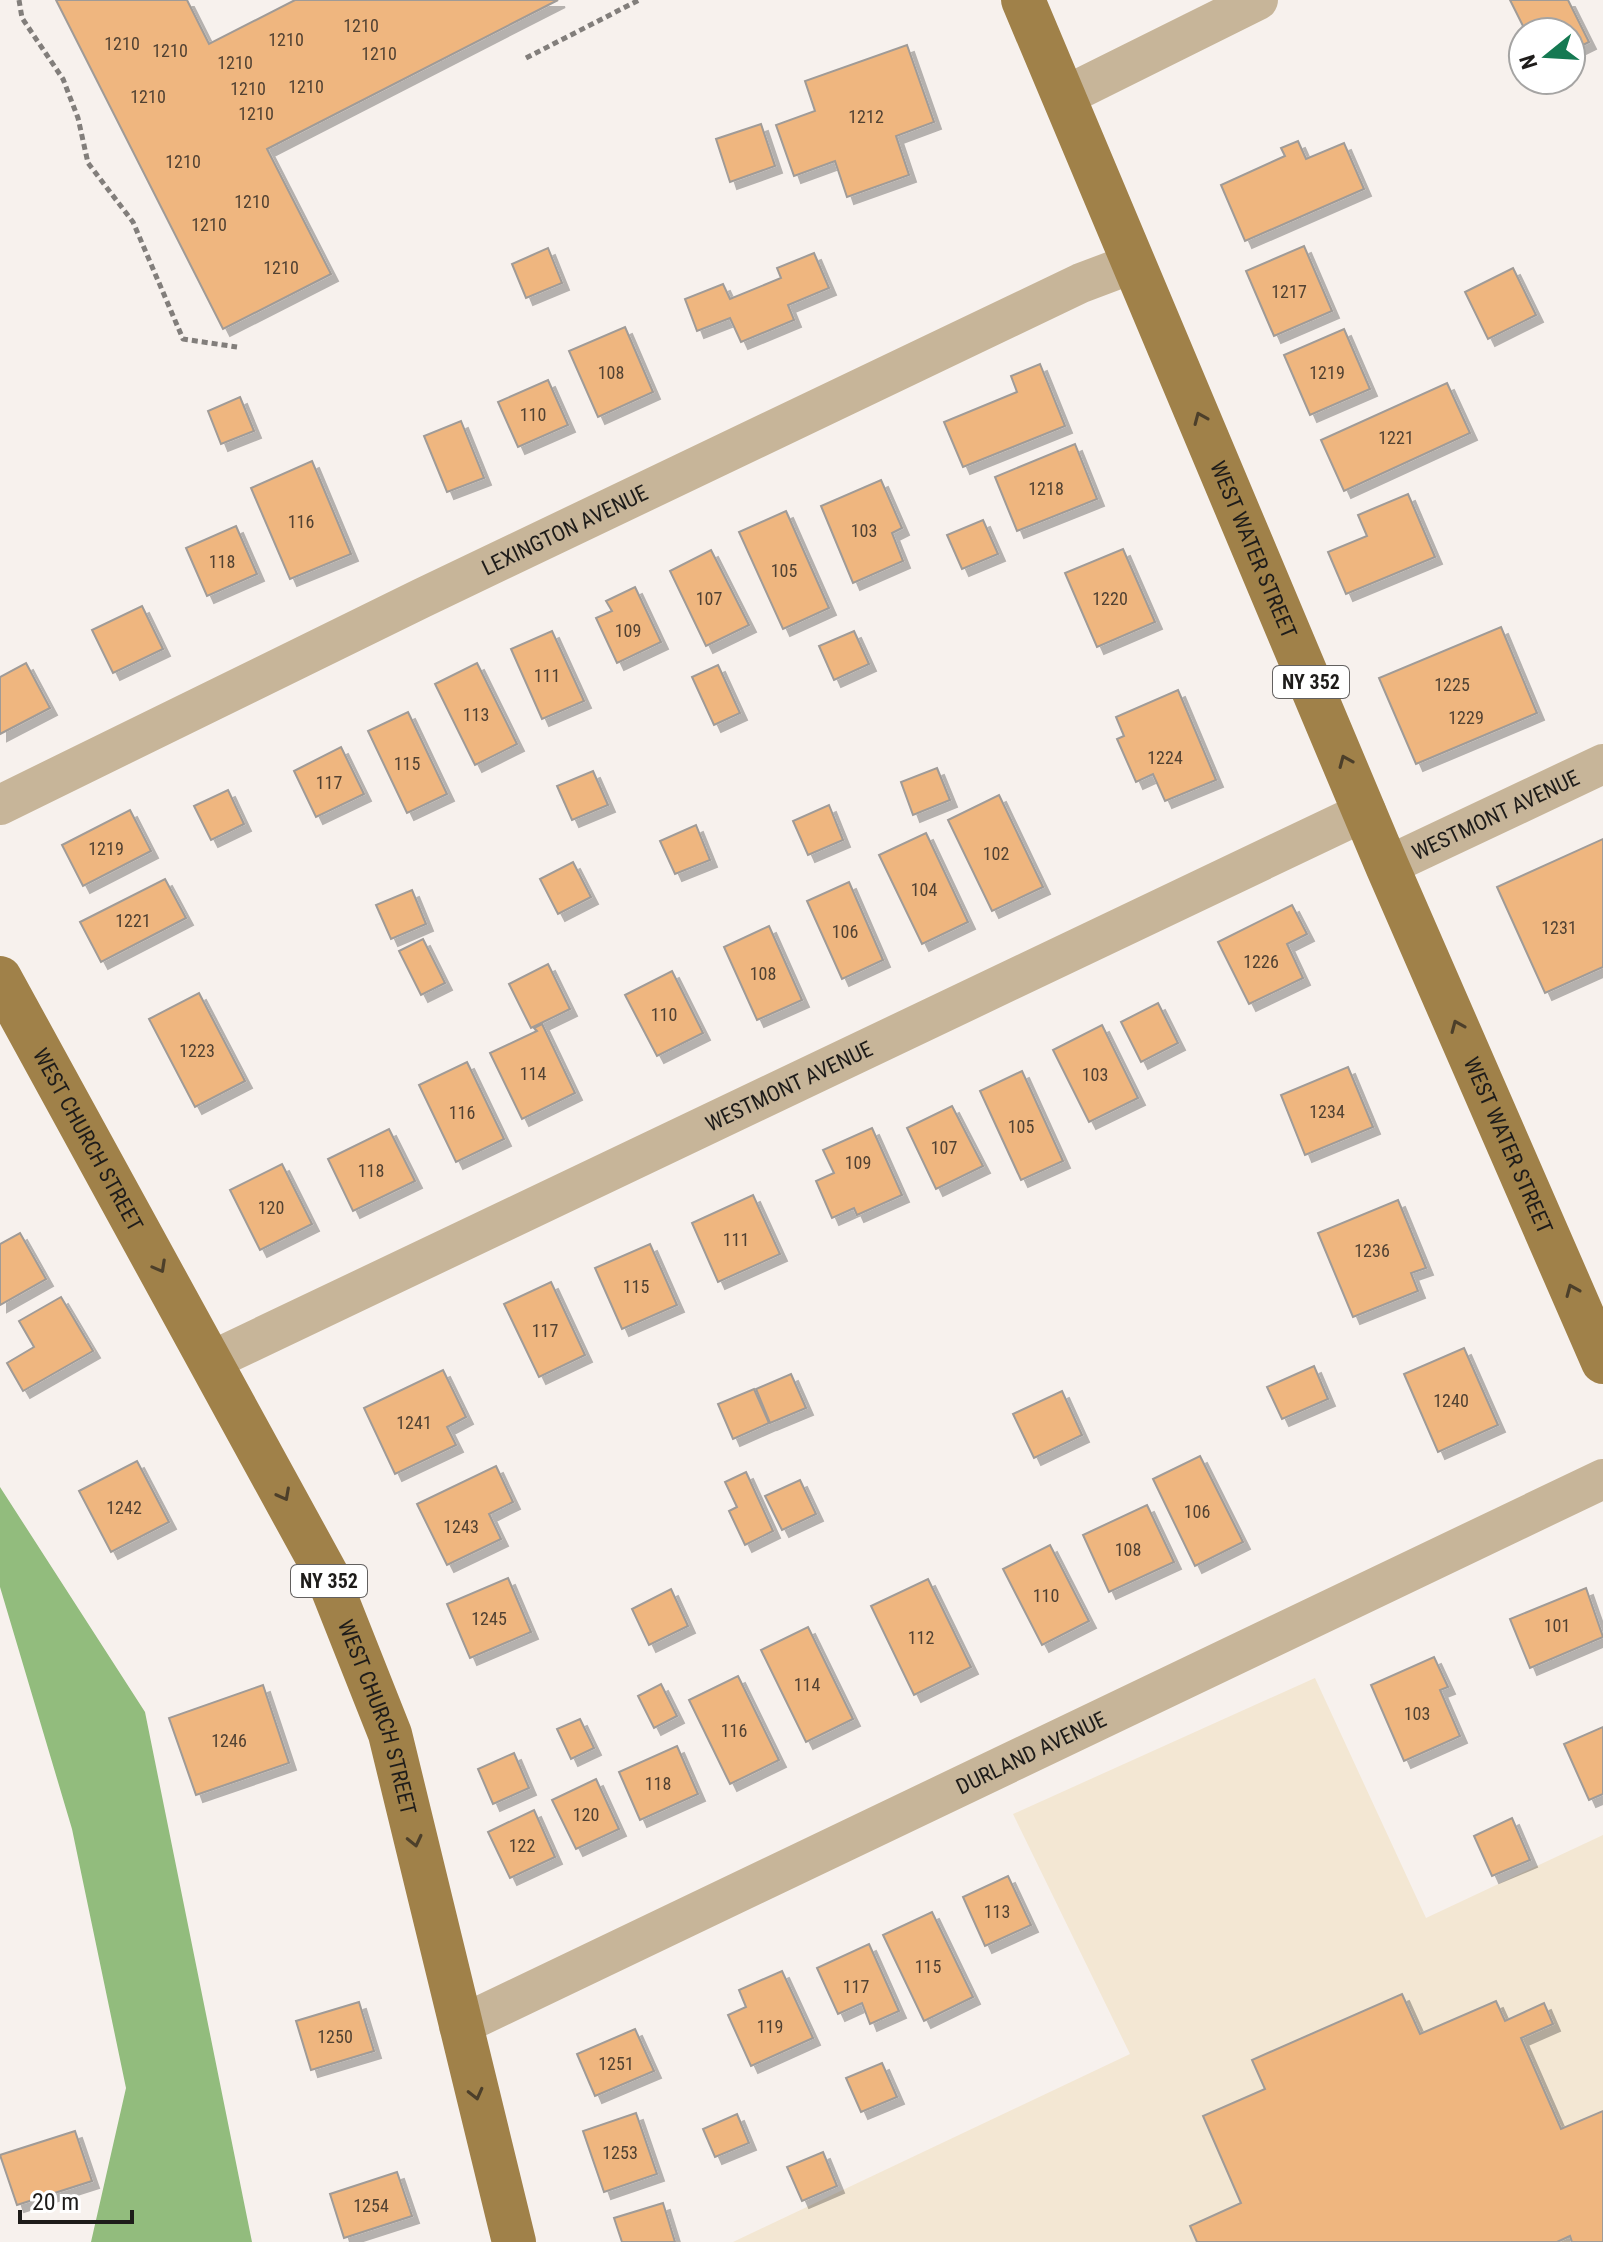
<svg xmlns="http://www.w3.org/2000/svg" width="1603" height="2242" viewBox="0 0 1603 2242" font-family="'Roboto Condensed',sans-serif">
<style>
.education{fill:#f3e7d3}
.forest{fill:#92bc7d}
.building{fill:#efb67f;stroke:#a09b97;stroke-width:2;filter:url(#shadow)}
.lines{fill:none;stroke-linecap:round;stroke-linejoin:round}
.path{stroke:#827e7b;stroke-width:5;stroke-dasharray:6 4;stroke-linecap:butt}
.minor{stroke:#c7b599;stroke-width:40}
.primary{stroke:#a08149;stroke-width:44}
.oneway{stroke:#4c3f2a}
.labels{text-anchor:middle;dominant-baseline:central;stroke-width:8;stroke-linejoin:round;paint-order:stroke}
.number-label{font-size:18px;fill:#524233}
.shield{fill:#fff;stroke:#62605f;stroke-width:2}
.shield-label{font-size:20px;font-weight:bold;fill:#1e1c1a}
.street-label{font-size:22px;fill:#1e1c1a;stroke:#fff}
</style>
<defs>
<filter id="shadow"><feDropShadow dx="7" dy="7" stdDeviation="0" flood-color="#0004"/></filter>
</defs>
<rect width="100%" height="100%" fill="#f7f1ed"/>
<polygon class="education" points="1315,1678 1426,1918 1603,1835 1603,2242 733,2242 1130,2054 1013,1814"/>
<polygon class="forest" points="0,1487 145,1712 252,2242 91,2242 126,2088 72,1829 0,1587"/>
<g class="building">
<polygon points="56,0 187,0 209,44 295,0 558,0 267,149 331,274 223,329"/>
<polygon points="1510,0 1568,0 1589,42 1571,51 1571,32 1526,32"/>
<polygon points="907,45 934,122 896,136 909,175 847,197 835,161 794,176 776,125 815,111 805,81"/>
<polygon points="761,124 775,166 730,182 716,139"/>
<polygon points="1298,141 1306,159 1344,143 1364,189 1245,241 1221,185 1285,156 1281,148"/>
<polygon points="1304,246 1332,311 1274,336 1246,271"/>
<polygon points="548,248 562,283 526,298 512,264"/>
<polygon points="814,253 829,288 788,305 794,320 741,342 730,318 697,331 685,299 723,284 730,299 781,278 777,268"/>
<polygon points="1513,268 1536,315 1488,339 1465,292"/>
<polygon points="625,327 653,392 598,417 569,351"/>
<polygon points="1344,329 1370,389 1310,415 1284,355"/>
<polygon points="1040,364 1065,426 963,467 944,422 1017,392 1011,376"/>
<polygon points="548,380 568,425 518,447 498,402"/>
<polygon points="1447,383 1470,433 1344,491 1321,440"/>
<polygon points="240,397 254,431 221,444 208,411"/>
<polygon points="461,421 484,478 447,492 424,436"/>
<polygon points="1075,444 1097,499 1017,531 995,477"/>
<polygon points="312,461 351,554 290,579 251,488"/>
<polygon points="881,480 902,528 892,533 903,561 853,583 821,506"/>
<polygon points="1408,494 1435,557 1346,594 1328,552 1367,536 1358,515"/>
<polygon points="786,511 829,608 783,629 739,532"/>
<polygon points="983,520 998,554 962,569 947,535"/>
<polygon points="236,526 257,574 207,596 186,548"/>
<polygon points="1123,549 1155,622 1097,647 1065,573"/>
<polygon points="711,550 749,625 706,646 670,571"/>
<polygon points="635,587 661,642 617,663 596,618 612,611 606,601"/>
<polygon points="142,606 163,649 113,673 92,630"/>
<polygon points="1501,627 1537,713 1416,764 1379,678"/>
<polygon points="552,631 584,701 542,719 511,649"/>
<polygon points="854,631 869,664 834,680 819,646"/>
<polygon points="26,663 50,708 0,734 0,677"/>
<polygon points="477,663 517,744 475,765 435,684"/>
<polygon points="718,665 740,713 714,725 692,677"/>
<polygon points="1178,690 1216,780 1165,801 1153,774 1136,782 1117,739 1124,736 1116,717"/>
<polygon points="408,712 447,794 407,813 368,731"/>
<polygon points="341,747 364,794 316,817 294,771"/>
<polygon points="937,768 950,800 913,815 901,782"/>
<polygon points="593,771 608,805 572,820 557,786"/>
<polygon points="228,790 244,824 211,840 194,806"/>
<polygon points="999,795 1043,887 992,911 948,820"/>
<polygon points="829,805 843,840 808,855 793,821"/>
<polygon points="130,810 151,851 83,886 62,845"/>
<polygon points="696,825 710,860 675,874 660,841"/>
<polygon points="926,833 968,922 922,944 879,855"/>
<polygon points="1603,839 1603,967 1545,993 1497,887"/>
<polygon points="573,862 591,897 558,914 540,879"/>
<polygon points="165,879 186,918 101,962 80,922"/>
<polygon points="849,882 883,960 842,979 807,901"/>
<polygon points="412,890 426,924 391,939 376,905"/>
<polygon points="1292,905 1307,934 1287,944 1303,978 1249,1004 1218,942"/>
<polygon points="769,926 802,1000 757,1020 724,947"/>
<polygon points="423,939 445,983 421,995 399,951"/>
<polygon points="548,964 570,1009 531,1028 509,984"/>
<polygon points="672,971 703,1033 657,1056 625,995"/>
<polygon points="199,993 245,1081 195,1107 149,1019"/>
<polygon points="1158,1003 1178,1043 1141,1062 1121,1022"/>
<polygon points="542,1024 575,1093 522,1119 490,1053 537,1031 534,1028"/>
<polygon points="1102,1025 1138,1098 1089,1122 1053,1050"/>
<polygon points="467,1062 504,1139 456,1162 419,1085"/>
<polygon points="1348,1067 1373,1127 1305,1155 1281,1095"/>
<polygon points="1022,1071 1063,1161 1021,1180 980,1091"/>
<polygon points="952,1106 983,1166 936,1189 907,1128"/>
<polygon points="872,1128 902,1195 857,1215 854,1208 832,1218 816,1181 834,1173 823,1150"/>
<polygon points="389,1129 415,1181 353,1211 328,1159"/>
<polygon points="282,1164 312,1224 260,1250 230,1190"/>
<polygon points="753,1195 780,1254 718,1282 692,1223"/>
<polygon points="1398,1200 1426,1268 1411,1273 1418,1291 1353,1317 1318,1233"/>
<polygon points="20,1233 46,1279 0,1305 0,1244"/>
<polygon points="650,1244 677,1305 622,1329 595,1268"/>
<polygon points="551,1282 585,1355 539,1377 504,1304"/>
<polygon points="61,1297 93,1351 23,1391 7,1363 34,1347 19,1321"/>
<polygon points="1464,1348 1498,1425 1438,1452 1404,1374"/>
<polygon points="1314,1366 1328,1399 1282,1419 1267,1387"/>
<polygon points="443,1370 466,1417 447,1427 456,1445 395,1474 364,1408"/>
<polygon points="791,1374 806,1408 770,1423 756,1389"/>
<polygon points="754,1389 769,1423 733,1439 718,1404"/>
<polygon points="1062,1391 1082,1435 1034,1458 1013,1414"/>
<polygon points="1200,1456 1243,1542 1195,1566 1153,1479"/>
<polygon points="137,1461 169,1522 111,1552 79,1491"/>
<polygon points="496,1466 513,1502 489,1514 501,1539 447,1565 417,1504"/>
<polygon points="746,1472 773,1531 745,1545 729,1511 737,1507 725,1482"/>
<polygon points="800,1480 816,1514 782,1530 765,1496"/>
<polygon points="1147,1505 1174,1562 1109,1592 1083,1535"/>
<polygon points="1050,1545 1089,1621 1042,1645 1003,1569"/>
<polygon points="508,1578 531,1632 470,1658 447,1604"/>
<polygon points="928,1579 971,1667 914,1695 871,1606"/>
<polygon points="1586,1588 1603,1637 1530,1668 1510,1619"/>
<polygon points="671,1589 688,1626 649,1645 632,1609"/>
<polygon points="808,1627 853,1719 806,1742 761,1650"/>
<polygon points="1434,1657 1448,1687 1440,1690 1460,1736 1404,1761 1371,1685"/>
<polygon points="738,1676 779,1760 730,1784 689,1700"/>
<polygon points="661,1684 677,1716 654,1728 638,1696"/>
<polygon points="263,1685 289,1763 196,1795 169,1718"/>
<polygon points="580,1719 594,1748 571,1759 557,1729"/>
<polygon points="1603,1727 1603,1794 1589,1800 1564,1744"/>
<polygon points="677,1746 698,1794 640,1820 619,1772"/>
<polygon points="514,1753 529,1788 493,1804 478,1769"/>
<polygon points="596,1779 619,1829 576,1849 552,1800"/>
<polygon points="534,1810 555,1857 510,1878 488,1832"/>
<polygon points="1512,1818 1530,1860 1492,1876 1474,1836"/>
<polygon points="1008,1876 1031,1925 985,1946 963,1897"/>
<polygon points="932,1912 973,1997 924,2021 883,1935"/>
<polygon points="869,1944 899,2011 870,2024 862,2003 838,2014 817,1968"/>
<polygon points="782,1971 813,2038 751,2066 728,2015 746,2007 739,1990"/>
<polygon points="1402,1994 1420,2034 1496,2001 1505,2021 1544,2003 1553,2024 1521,2038 1561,2129 1603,2111 1603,2242 1572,2242 1570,2236 1557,2242 1197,2242 1190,2226 1241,2203 1203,2116 1265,2089 1252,2060"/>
<polygon points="359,2002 374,2051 311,2070 296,2021"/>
<polygon points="635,2029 654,2071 595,2096 577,2054"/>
<polygon points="882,2063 897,2097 861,2112 846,2078"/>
<polygon points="636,2113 657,2174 604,2192 583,2131"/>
<polygon points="737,2114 749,2143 715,2157 703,2129"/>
<polygon points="75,2131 92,2181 17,2205 0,2155"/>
<polygon points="823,2152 837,2186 802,2201 787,2167"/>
<polygon points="397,2172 412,2216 344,2238 330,2194"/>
<polygon points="663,2203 675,2242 622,2242 614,2218"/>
</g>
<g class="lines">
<g class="path">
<polyline points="19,0 22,18 63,79 78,118 88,163 133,222 183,339 237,347"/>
<polyline points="526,58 639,0"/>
</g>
<g class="minor">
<polyline points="1065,96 1258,0"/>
<path id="s1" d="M0 805 422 598 1081 283 1134 263"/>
<path id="s2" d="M1387 866 1603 764"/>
<path id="s3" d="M211 1361 1366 811"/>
<path id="s4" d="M459 2026 1603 1479"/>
</g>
<g class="primary">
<path id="s5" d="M1023 0 1387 866 1603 1362"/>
<path id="s6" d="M0 978 327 1575 390 1734 514 2242"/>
</g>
</g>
<defs><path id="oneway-chevron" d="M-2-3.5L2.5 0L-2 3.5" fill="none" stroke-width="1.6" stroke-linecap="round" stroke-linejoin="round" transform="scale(2)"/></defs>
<g class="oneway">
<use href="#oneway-chevron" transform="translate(1200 418) rotate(-113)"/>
<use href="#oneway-chevron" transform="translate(1345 761) rotate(-113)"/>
<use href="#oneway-chevron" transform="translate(1457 1026) rotate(-113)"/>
<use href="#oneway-chevron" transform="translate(160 1267) rotate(61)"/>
<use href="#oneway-chevron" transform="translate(1572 1290) rotate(-113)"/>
<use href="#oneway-chevron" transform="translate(284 1495) rotate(62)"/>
<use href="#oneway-chevron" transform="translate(415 1841) rotate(77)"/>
<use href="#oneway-chevron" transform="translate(476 2094) rotate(76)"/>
</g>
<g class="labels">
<g class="number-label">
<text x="361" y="25">1210</text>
<text x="286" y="39">1210</text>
<text x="122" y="43">1210</text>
<text x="170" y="50">1210</text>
<text x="379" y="53">1210</text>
<text x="235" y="62">1210</text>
<text x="306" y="86">1210</text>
<text x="248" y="88">1210</text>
<text x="148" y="96">1210</text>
<text x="256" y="113">1210</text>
<text x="866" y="116">1212</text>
<text x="183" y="161">1210</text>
<text x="252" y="201">1210</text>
<text x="209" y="224">1210</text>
<text x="281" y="267">1210</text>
<text x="1289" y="291">1217</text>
<text x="611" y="372">108</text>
<text x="1327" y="372">1219</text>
<text x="533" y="414">110</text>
<text x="1396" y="437">1221</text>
<text x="1046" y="488">1218</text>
<text x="301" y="521">116</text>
<text x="864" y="530">103</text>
<text x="222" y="561">118</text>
<text x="784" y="570">105</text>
<text x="709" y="598">107</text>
<text x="1110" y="598">1220</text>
<text x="628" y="630">109</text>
<text x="547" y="675">111</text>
<text x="1452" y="684">1225</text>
<text x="476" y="714">113</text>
<text x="1466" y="717">1229</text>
<text x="1165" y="757">1224</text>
<text x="407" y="763">115</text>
<text x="329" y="782">117</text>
<text x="106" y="848">1219</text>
<text x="996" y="853">102</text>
<text x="924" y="889">104</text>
<text x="133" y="920">1221</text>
<text x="1559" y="927">1231</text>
<text x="845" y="931">106</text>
<text x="1261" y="961">1226</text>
<text x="763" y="973">108</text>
<text x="664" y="1014">110</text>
<text x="197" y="1050">1223</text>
<text x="533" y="1073">114</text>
<text x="1095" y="1074">103</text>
<text x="1327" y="1111">1234</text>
<text x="462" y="1112">116</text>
<text x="1021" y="1126">105</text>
<text x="944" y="1147">107</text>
<text x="858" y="1162">109</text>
<text x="371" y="1170">118</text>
<text x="271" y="1207">120</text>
<text x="736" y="1239">111</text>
<text x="1372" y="1250">1236</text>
<text x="636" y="1286">115</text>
<text x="545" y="1330">117</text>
<text x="1451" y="1400">1240</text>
<text x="414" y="1422">1241</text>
<text x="124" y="1507">1242</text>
<text x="1197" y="1511">106</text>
<text x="461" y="1526">1243</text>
<text x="1128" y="1549">108</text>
<text x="1046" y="1595">110</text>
<text x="489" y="1618">1245</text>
<text x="1557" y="1625">101</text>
<text x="921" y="1637">112</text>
<text x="807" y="1684">114</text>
<text x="1417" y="1713">103</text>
<text x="734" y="1730">116</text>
<text x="229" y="1740">1246</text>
<text x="658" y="1783">118</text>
<text x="586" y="1814">120</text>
<text x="522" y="1845">122</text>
<text x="997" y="1911">113</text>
<text x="928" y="1966">115</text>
<text x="856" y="1986">117</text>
<text x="770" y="2026">119</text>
<text x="335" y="2036">1250</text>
<text x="616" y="2063">1251</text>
<text x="620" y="2152">1253</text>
<text x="371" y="2205">1254</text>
</g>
<g class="shield">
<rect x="1273" y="666" width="76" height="32" rx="6"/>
<rect x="291" y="1565" width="76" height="32" rx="6"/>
</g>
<g class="shield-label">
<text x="1311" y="682">NY 352</text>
<text x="329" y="1581">NY 352</text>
</g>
<g class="street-label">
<text stroke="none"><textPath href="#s1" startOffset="628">LEXINGTON AVENUE</textPath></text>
<text stroke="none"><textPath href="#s5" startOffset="596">WEST WATER STREET</textPath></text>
<text stroke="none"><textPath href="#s2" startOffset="120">WESTMONT AVENUE</textPath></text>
<text stroke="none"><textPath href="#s3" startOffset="640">WESTMONT AVENUE</textPath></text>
<text stroke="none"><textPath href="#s6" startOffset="184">WEST CHURCH STREET</textPath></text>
<text stroke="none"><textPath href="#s5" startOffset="1244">WEST WATER STREET</textPath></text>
<text stroke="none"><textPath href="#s6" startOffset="832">WEST CHURCH STREET</textPath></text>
<text stroke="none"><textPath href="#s4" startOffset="634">DURLAND AVENUE</textPath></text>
</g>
</g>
<g transform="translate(1547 56) rotate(252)"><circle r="38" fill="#ffffff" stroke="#a5a4a3" stroke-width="2"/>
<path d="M0-6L14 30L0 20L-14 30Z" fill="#157952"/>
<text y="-12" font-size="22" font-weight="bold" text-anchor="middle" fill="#1e1c1a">N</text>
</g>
<path d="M20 2210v12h112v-12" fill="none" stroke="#1e1c1a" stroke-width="4"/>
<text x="32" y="2210" font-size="24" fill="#1e1c1a" stroke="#ffffff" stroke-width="6" paint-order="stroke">20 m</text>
</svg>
